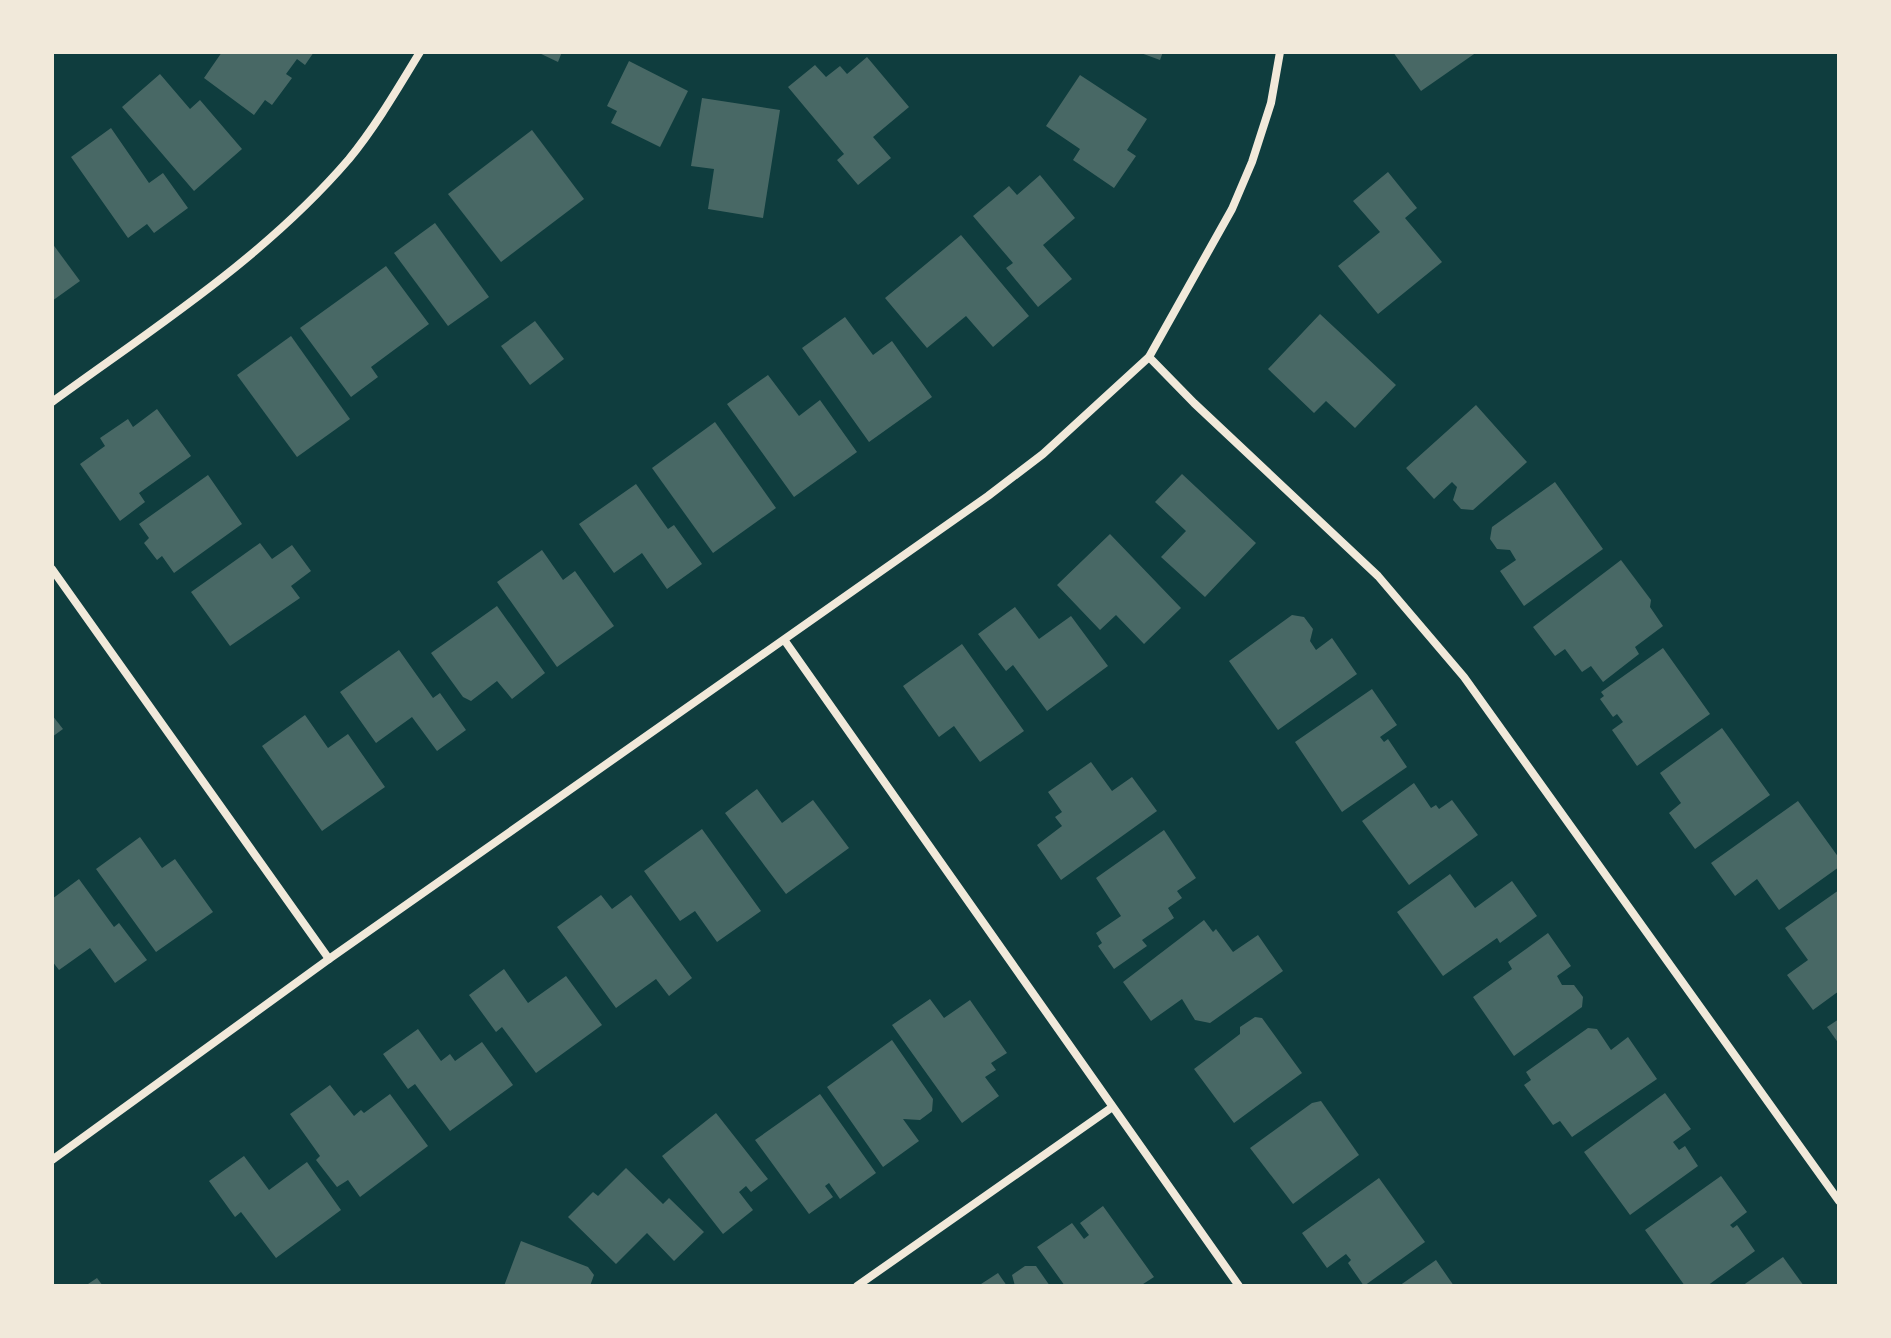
<svg xmlns="http://www.w3.org/2000/svg" width="1891" height="1338" viewBox="0 0 1891 1338" font-family="'Fira Sans',sans-serif">
<style>
.building{fill:#486865}
.lines{fill:none;stroke-linecap:round;stroke-linejoin:round}
.minor{stroke:#f1e9da;stroke-width:8}
</style>
<rect width="100%" height="100%" fill="#0f3d3e"/>
<g class="building">
<polygon points="222,52 314,52 305,65 297,59 286,74 292,78 272,105 265,100 254,115 204,78"/>
<polygon points="537,52 562,52 558,62"/>
<polygon points="1138,52 1163,52 1160,60"/>
<polygon points="1393,52 1477,52 1421,91"/>
<polygon points="867,57 909,107 873,137 891,158 858,185 837,160 844,154 788,87 815,65 826,77 840,66 847,74"/>
<polygon points="629,61 688,91 660,147 611,123 617,111 607,106"/>
<polygon points="160,74 190,109 200,100 242,149 194,191 122,107"/>
<polygon points="1080,75 1147,119 1127,150 1136,156 1114,188 1073,160 1080,149 1046,126"/>
<polygon points="702,98 780,110 763,218 708,209 714,169 691,166"/>
<polygon points="111,128 149,183 163,173 188,208 154,233 147,224 128,238 71,157"/>
<polygon points="532,130 584,199 501,262 448,194"/>
<polygon points="1388,172 1417,208 1405,218 1442,262 1378,314 1338,266 1380,232 1353,201"/>
<polygon points="1040,175 1075,218 1043,245 1072,279 1038,307 1006,268 1013,263 973,216 1009,186 1017,195"/>
<polygon points="435,223 489,297 448,326 394,253"/>
<polygon points="961,235 1029,316 993,347 966,316 927,348 885,298"/>
<polygon points="52,243 80,281 52,301"/>
<polygon points="386,266 429,324 371,367 378,377 351,397 300,328"/>
<polygon points="1320,314 1396,385 1355,428 1326,401 1314,413 1268,369"/>
<polygon points="845,317 873,355 892,341 932,397 869,442 802,348"/>
<polygon points="535,321 564,359 530,385 501,346"/>
<polygon points="291,336 350,419 297,457 237,375"/>
<polygon points="768,375 799,416 820,400 857,452 794,497 727,404"/>
<polygon points="1476,405 1527,462 1473,510 1461,509 1453,500 1457,487 1452,482 1434,499 1406,468"/>
<polygon points="157,409 191,456 139,493 145,502 120,521 80,464 105,446 100,438 128,419 133,427"/>
<polygon points="715,422 776,508 713,553 652,468"/>
<polygon points="1182,474 1256,543 1205,597 1161,557 1186,531 1155,502"/>
<polygon points="208,475 242,524 174,573 162,556 157,560 144,543 149,538 139,524"/>
<polygon points="1555,482 1603,549 1524,606 1500,571 1516,560 1510,550 1497,549 1490,539 1492,527"/>
<polygon points="636,484 668,529 674,525 702,564 667,589 642,553 614,573 579,524"/>
<polygon points="1110,534 1181,608 1144,644 1116,615 1100,630 1057,585"/>
<polygon points="260,543 272,559 292,545 311,571 291,586 300,598 230,646 191,592"/>
<polygon points="542,550 563,580 575,571 614,626 557,667 497,582"/>
<polygon points="1621,560 1651,600 1650,607 1663,626 1635,647 1639,654 1603,682 1591,666 1582,672 1565,649 1555,656 1533,627"/>
<polygon points="497,606 545,673 512,699 497,681 471,701 463,697 431,653"/>
<polygon points="1015,607 1039,639 1071,616 1108,666 1047,711 1013,665 1006,671 978,634"/>
<polygon points="1292,615 1304,617 1313,629 1310,641 1316,650 1332,638 1357,674 1278,730 1229,661"/>
<polygon points="962,644 1024,731 980,762 954,726 939,737 903,686"/>
<polygon points="1663,648 1710,714 1637,766 1612,730 1623,722 1617,714 1613,717 1600,699 1604,696 1601,692"/>
<polygon points="399,650 433,698 440,693 466,730 437,751 412,717 376,743 340,692"/>
<polygon points="1372,689 1397,725 1380,737 1384,742 1388,739 1407,767 1342,812 1295,742"/>
<polygon points="52,715 63,729 52,737"/>
<polygon points="305,715 328,748 348,734 385,787 322,831 262,746"/>
<polygon points="1722,728 1770,795 1695,849 1669,813 1681,803 1660,773"/>
<polygon points="1091,762 1112,791 1132,777 1157,811 1061,880 1037,845 1062,826 1055,817 1062,812 1048,792"/>
<polygon points="1414,783 1431,808 1436,805 1439,809 1452,800 1478,835 1409,885 1362,821"/>
<polygon points="757,789 782,823 813,800 849,848 786,894 725,813"/>
<polygon points="1798,801 1839,858 1839,867 1779,910 1757,879 1735,896 1711,863"/>
<polygon points="702,829 761,911 717,942 695,911 680,921 644,871"/>
<polygon points="1164,830 1196,878 1177,891 1182,898 1168,908 1174,918 1142,940 1147,946 1114,969 1098,946 1102,943 1096,933 1121,916 1096,878"/>
<polygon points="140,837 162,868 175,859 213,912 156,952 96,869"/>
<polygon points="1450,874 1475,908 1512,881 1537,916 1500,943 1497,938 1443,976 1397,912"/>
<polygon points="79,879 114,927 119,923 147,960 115,983 90,948 59,970 52,961 52,899"/>
<polygon points="1839,890 1839,991 1813,1010 1787,975 1808,960 1785,928"/>
<polygon points="601,895 612,909 631,895 692,978 669,996 656,979 616,1008 557,927"/>
<polygon points="1204,920 1213,932 1216,929 1233,952 1258,935 1283,971 1210,1023 1195,1020 1182,999 1151,1021 1123,982"/>
<polygon points="1548,933 1571,966 1557,976 1562,985 1574,985 1583,997 1582,1007 1514,1056 1473,997 1512,969 1508,962"/>
<polygon points="504,969 528,1003 566,976 602,1025 536,1073 502,1027 496,1032 469,995"/>
<polygon points="930,999 944,1018 970,1000 1007,1053 991,1063 996,1070 985,1077 999,1096 962,1123 892,1025"/>
<polygon points="1255,1017 1262,1018 1302,1073 1234,1123 1194,1069 1240,1034 1240,1027"/>
<polygon points="1839,1019 1839,1044 1827,1027"/>
<polygon points="1588,1028 1597,1029 1611,1050 1628,1037 1657,1079 1572,1137 1560,1121 1553,1125 1524,1085 1531,1080 1526,1072"/>
<polygon points="418,1029 441,1061 450,1054 455,1061 482,1042 513,1085 450,1131 415,1084 408,1089 383,1054"/>
<polygon points="892,1040 933,1099 932,1111 920,1120 903,1119 919,1141 883,1167 827,1087"/>
<polygon points="330,1085 354,1116 361,1110 364,1113 390,1094 428,1146 360,1197 348,1180 337,1187 316,1160 320,1156 290,1114"/>
<polygon points="1665,1093 1691,1129 1673,1142 1679,1150 1685,1146 1698,1166 1630,1215 1584,1152"/>
<polygon points="820,1094 876,1173 840,1199 829,1183 825,1186 833,1197 809,1214 755,1140"/>
<polygon points="1321,1101 1359,1155 1293,1204 1250,1148 1312,1103"/>
<polygon points="716,1113 768,1179 751,1192 746,1186 739,1192 753,1210 723,1234 662,1156"/>
<polygon points="244,1156 269,1190 307,1162 341,1210 276,1258 241,1212 235,1217 209,1181"/>
<polygon points="626,1168 663,1204 669,1198 704,1232 674,1261 647,1233 616,1264 568,1217 593,1192 598,1196"/>
<polygon points="1721,1176 1747,1212 1730,1225 1733,1228 1737,1225 1755,1251 1707,1286 1685,1286 1645,1230"/>
<polygon points="1379,1178 1425,1242 1364,1286 1348,1263 1351,1260 1346,1254 1327,1268 1302,1233"/>
<polygon points="1103,1206 1154,1277 1140,1286 1065,1286 1037,1247 1072,1223 1084,1239 1089,1235 1080,1223"/>
<polygon points="521,1241 588,1267 594,1275 590,1286 504,1286"/>
<polygon points="1783,1257 1804,1286 1742,1286"/>
<polygon points="1436,1260 1454,1286 1399,1286"/>
<polygon points="1025,1266 1036,1266 1050,1286 1015,1286 1012,1275"/>
<polygon points="998,1273 1007,1286 978,1286"/>
<polygon points="97,1278 103,1286 85,1286"/>
</g>
<g class="lines">
<g class="minor">
<polyline points="1149,357 1194,403 1378,576 1464,677 1839,1201"/>
<path d="M52 402C155 327 265 257 349 159 376 126 398 88 420 52"/>
<polyline points="52,569 329,959"/>
<polyline points="785,641 1239,1286"/>
<polyline points="52,1160 329,959 988,496 1043,454 1149,357 1232,209 1252,162 1271,103 1280,52"/>
<polyline points="857,1286 1111,1108"/>
</g>
</g>
<rect width="1891" height="1338" fill="none" stroke="#f1e9da" stroke-width="108"/>
</svg>
